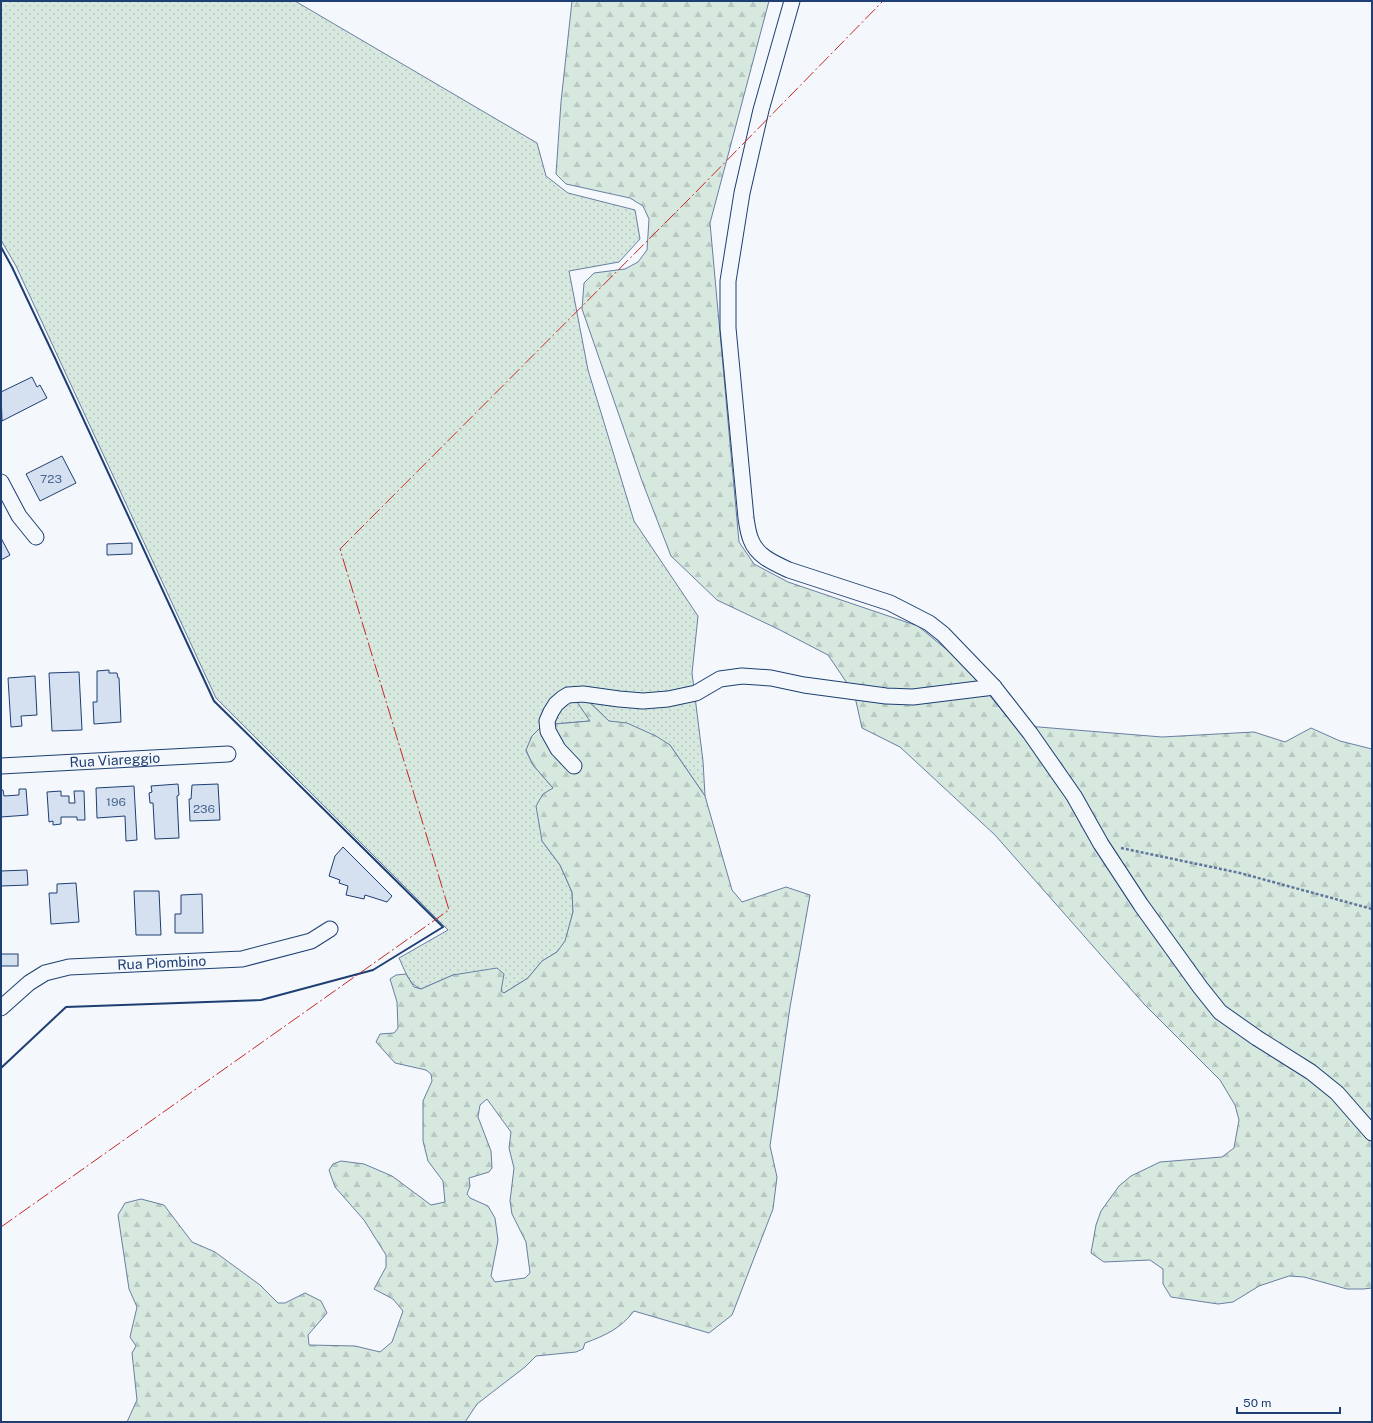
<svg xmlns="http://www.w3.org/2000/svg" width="1373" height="1423" viewBox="0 0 1373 1423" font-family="'Public Sans',sans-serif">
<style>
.green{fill:url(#green-dots);stroke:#687fa3}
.forest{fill:url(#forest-firs);stroke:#687fa3;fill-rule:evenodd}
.building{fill:#d5e0f0;stroke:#1d3f73}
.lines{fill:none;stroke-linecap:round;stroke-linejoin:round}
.minor-casing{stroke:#1d3f73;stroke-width:17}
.path{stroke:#5e769c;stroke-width:2.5;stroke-dasharray:3 2;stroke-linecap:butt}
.minor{stroke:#f4f7fb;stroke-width:15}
.wall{stroke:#1d3f73;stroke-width:2}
.power{stroke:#c62828;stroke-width:1;stroke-dasharray:14 3 2 3;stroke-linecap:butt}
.labels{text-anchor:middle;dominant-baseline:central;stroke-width:3;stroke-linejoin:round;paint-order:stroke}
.number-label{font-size:12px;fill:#4b6792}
.street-label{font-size:14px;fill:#1d3f73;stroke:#f4f7fb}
</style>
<defs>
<pattern id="green-dots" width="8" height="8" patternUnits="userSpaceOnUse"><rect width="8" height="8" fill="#d7e8df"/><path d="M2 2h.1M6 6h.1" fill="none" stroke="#b8c8c3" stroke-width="1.8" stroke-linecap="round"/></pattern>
<pattern id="forest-firs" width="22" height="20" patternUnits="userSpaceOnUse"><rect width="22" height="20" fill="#d7e8df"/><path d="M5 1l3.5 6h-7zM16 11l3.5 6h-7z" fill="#b8c8c3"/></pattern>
</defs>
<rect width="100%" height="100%" fill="#f4f7fb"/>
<path class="green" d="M1 1H295L537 143 546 176 568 193 635 210 640 239 619 262 569 271 588 370 634 521 698 616 692 673 703 761 705 796 670 745 609 721 586 699 590 721 543 725 532 736 526 751 533 765 553 788 542 841 560 865 572 892 573 912 566 941 557 952 542 961 528 978 504 993 453 975 421 989C408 984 405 970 399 958L448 930 216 698 16 266 1 240Z"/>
<g class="forest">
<polygon points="572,1 769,1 710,223 739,542 754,564 788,582 918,626 963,663 1014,725 1162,737 1254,732 1285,742 1311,728 1340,741 1372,749 1372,1288 1363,1289 1347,1289 1304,1277 1289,1276 1259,1286 1233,1302 1218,1304 1171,1297 1163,1284 1163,1269 1150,1260 1104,1262 1091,1253 1096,1225 1101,1211 1119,1186 1131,1176 1160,1162 1222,1157 1234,1148 1239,1120 1235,1105 1220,1080 1144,1004 995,835 900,747 862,728 855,697 847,683 828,655 778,629 717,600 671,556 642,481 582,309 584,283 594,273 625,269 638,262 647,250 649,219 643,206 630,198 566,184 556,174 561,102"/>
<path d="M577 698 586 699 609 721 627 723 656 736 670 745 705 796 732 890 742 902 786 887 810 895 790 1007 770 1146 777 1177 773 1209 732 1315 709 1333 634 1311C620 1329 606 1335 585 1343L583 1349 576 1352 536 1356 525 1367 477 1404 465 1422H127L137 1400 132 1353 136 1346 130 1337 137 1307 129 1289 118 1215 125 1203 141 1199 164 1205 192 1242 215 1252 260 1285 278 1303H285L305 1293 321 1301 327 1313 308 1335 309 1345 355 1346 380 1352 392 1342 403 1311 393 1299 374 1289 386 1267V1255L364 1220 335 1187 329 1170 333 1164 341 1161 364 1164 392 1176 431 1205 445 1202 443 1181 428 1161 423 1141V1101L432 1081 431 1074 426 1070 395 1063 376 1042 380 1034 394 1033 398 1028 397 1002 390 979 396 975 406 974 414 987 421 989 453 975 497 968 504 974 501 991 504 993 528 978 542 961 557 952 565 941 573 912 572 892 560 865 542 841 536 806 543 794 553 788 533 765 526 750 532 736 543 725 590 721 577 702ZM487 1099 511 1132 509 1148 514 1168 510 1201 512 1214 526 1242 530 1273 525 1278 495 1282 491 1276 498 1240 495 1218 488 1206 470 1198 467 1194 470 1186 469 1178 489 1172 492 1168 491 1151 478 1117 480 1105Z"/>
</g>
<g class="building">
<polygon points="32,377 37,387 40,385 47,398 2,421 1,392"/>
<polygon points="62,456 76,483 40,501 26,474"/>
<polygon points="1,538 10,555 3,559 1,559"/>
<polygon points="132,543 132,554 107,555 107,544"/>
<polygon points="109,670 109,673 117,673 118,678 119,678 121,722 94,724 93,702 97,702 97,671"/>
<polygon points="79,672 82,730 52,731 49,673"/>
<polygon points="35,676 37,715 21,716 22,726 11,727 8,678"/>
<polygon points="178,784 179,795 177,796 179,838 155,839 153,803 150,803 149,793 152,792 151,786"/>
<polygon points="218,784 220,820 190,821 189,799 191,799 192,785"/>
<polygon points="134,786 137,840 126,841 125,816 97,818 96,788"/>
<polygon points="19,789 26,789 28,815 1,817 1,790 3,790 4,796 19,795"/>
<polygon points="61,791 61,796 69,796 69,803 75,803 74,791 84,791 85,820 77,820 77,817 61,817 61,824 53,825 53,821 49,822 47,792"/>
<polygon points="343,847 392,896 387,902 365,895 364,899 346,895 348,886 339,883 340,880 329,876 335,856"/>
<polygon points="27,870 28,885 1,886 1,871"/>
<polygon points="76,883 79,922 51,924 49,893 57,893 57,884"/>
<polygon points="134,891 159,891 161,935 136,935"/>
<polygon points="202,894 203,933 175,933 175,914 181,914 181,895"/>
<rect x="1" y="954" width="17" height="12"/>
</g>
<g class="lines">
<defs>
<g id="minor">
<path d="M792 1 761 110 742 193 728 281V328L746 518C747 525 748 533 751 540 757 556 774 563 789 570L890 603 929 623 943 634 994 687 1030 733 1074 796 1101 844 1141 905 1200 987 1220 1012 1257 1038 1311 1072 1337 1093 1372 1133"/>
<polyline points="1,482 19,516 36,537"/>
<path id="s1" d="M1 766 228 754"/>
<polyline points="574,766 558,749 548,731 547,721 551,712 556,704 563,698 568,695 583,694 619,699 643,701 668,699 696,693 720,679 742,676 771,678 804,685 886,696 913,697 994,687"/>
<path id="s2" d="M1 1008 29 983 45 973 69 967 242 959 311 941 330 929"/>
</g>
</defs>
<use href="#minor" class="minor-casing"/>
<polyline class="path" points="1121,848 1240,873 1372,909"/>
<use href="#minor" class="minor"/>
<polyline class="wall" points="1,247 12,267 55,358 214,701 443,927 373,970 261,1000 66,1007 1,1068"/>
<polyline class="power" points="1,1227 449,910 340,549 694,194 883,1"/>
</g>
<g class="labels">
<g class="number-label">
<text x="51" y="479">723</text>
<text x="116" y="802">196</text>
<text x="204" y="809">236</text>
</g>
<g class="street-label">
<text stroke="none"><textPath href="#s1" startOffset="114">Rua Viareggio</textPath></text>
<text stroke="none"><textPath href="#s2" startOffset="174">Rua Piombino</textPath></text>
</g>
</g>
<rect width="1373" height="1423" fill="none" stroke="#1d3f73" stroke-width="4"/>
<path d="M1237 1407v6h103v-6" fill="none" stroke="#1d3f73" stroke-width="2"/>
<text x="1243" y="1407" font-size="12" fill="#1d3f73" stroke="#f4f7fb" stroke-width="3" paint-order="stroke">50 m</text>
</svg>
